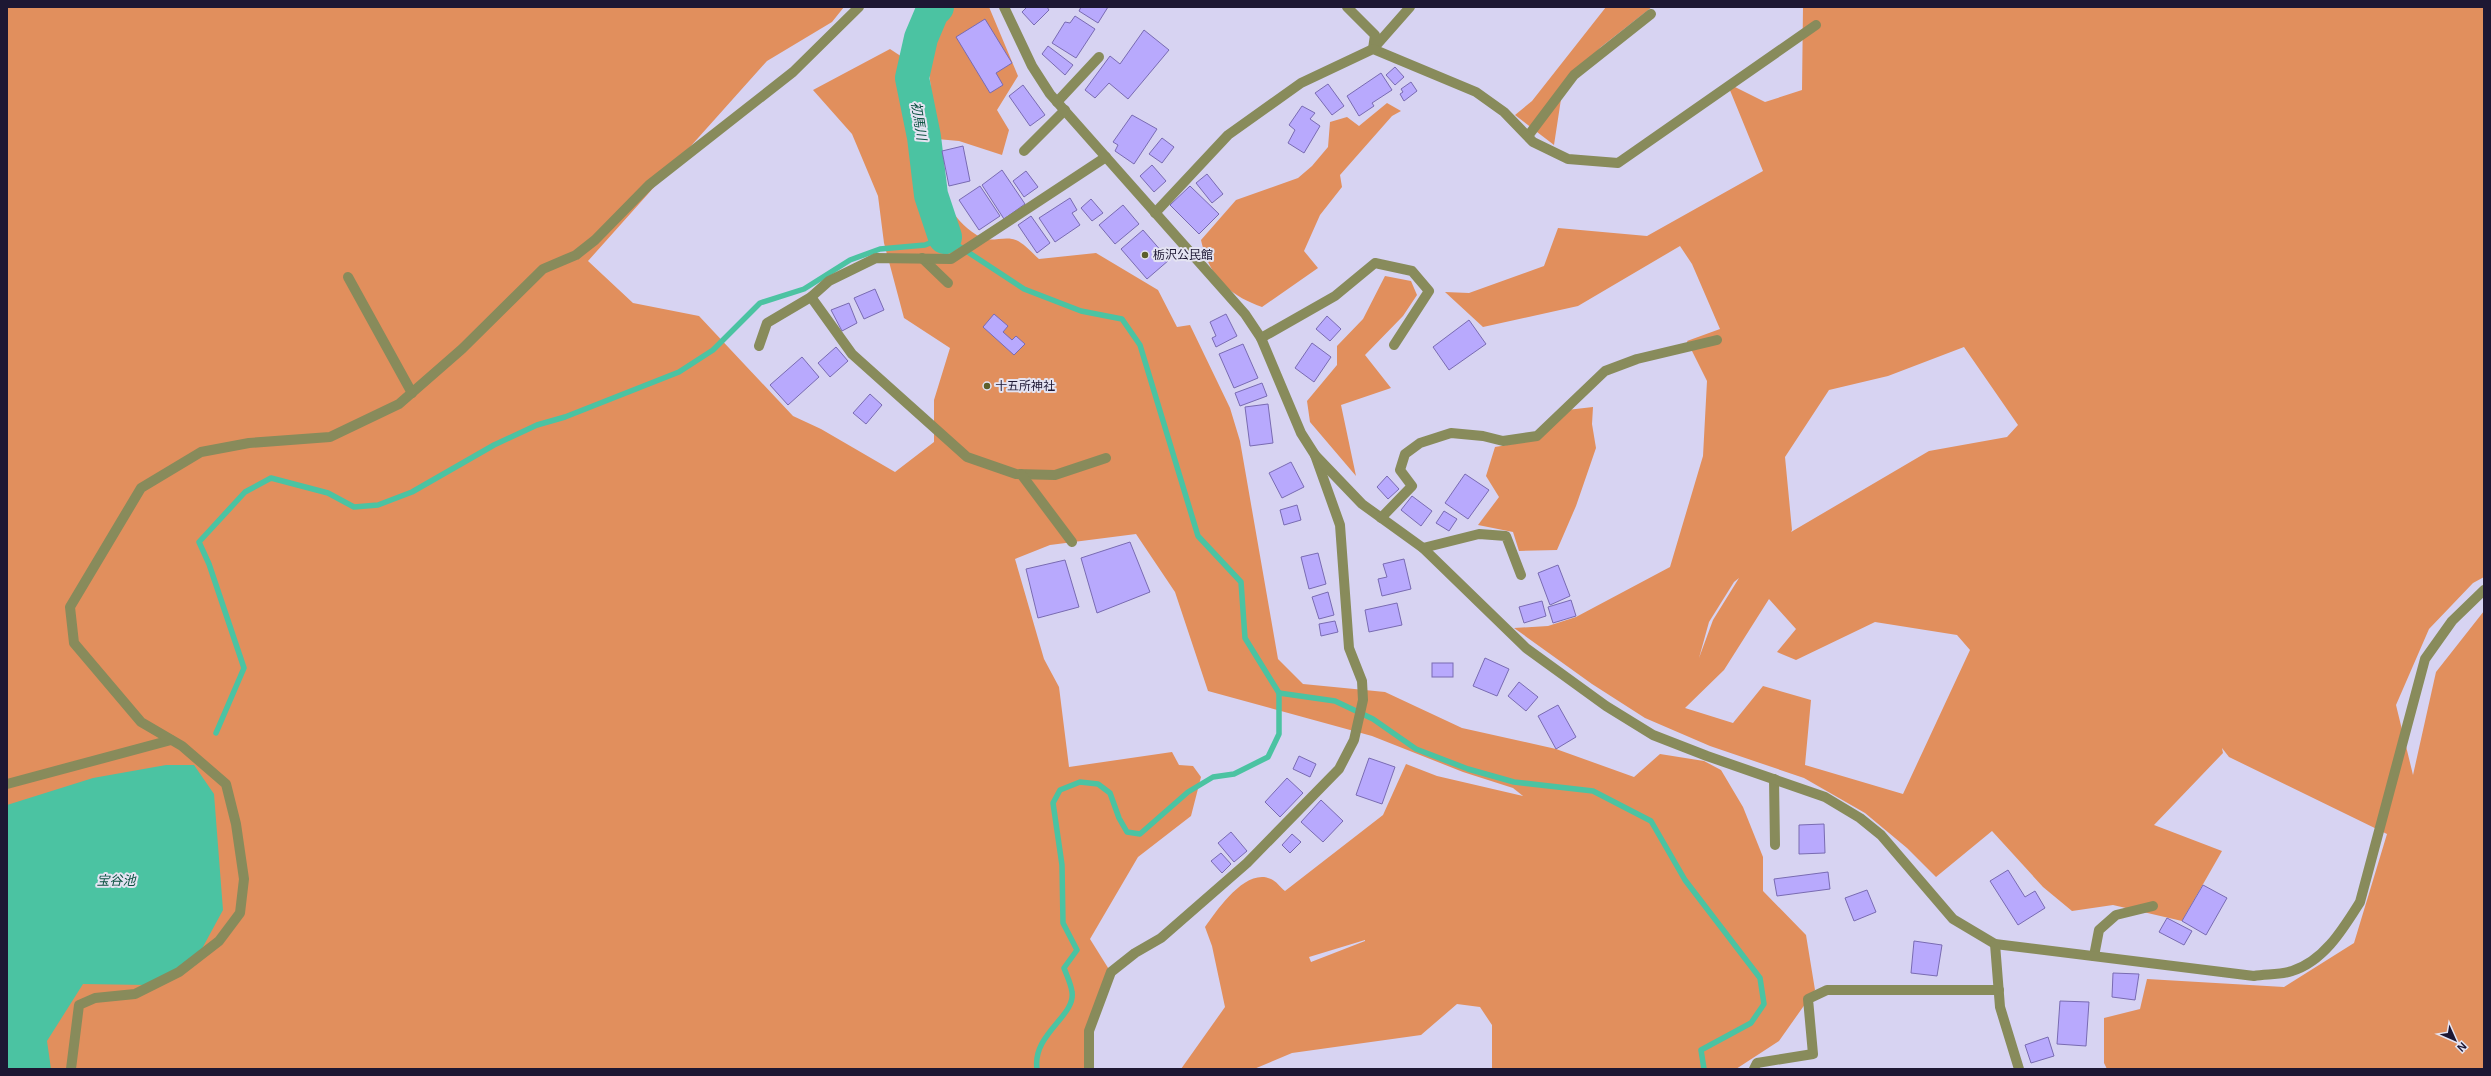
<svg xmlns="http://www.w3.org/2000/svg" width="2491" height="1076" viewBox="0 0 2491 1076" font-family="Arial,'Noto Sans JP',sans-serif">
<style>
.green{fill:#e18f5d;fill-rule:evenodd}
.water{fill:#4bc3a2}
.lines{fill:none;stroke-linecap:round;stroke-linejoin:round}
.stream{stroke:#4bc3a2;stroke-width:5.5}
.river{stroke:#4bc3a2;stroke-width:34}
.building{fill:#b8a9fd;stroke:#796bb2}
.service{stroke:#888b5b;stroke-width:10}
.minor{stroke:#888b5b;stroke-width:10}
.tertiary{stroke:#888b5b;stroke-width:10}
.poi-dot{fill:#5c5f2c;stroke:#e4e3f2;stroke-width:1.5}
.labels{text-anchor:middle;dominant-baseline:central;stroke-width:4;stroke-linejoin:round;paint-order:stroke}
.poi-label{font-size:12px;fill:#1d1733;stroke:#e4e3f2;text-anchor:start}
.water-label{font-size:13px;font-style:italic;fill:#0b5140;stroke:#e4e3f2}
</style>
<rect width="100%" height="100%" fill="#d7d3f2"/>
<g class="green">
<path d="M7 7H844L832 22 767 61 588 261 633 303 699 316 793 416 821 429 895 472 934 442V400L950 348 904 318 884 243 878 196 852 134 813 90 890 49 925 72C930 127 925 208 982 238 990 242 1003 237 1012 239 1021 240 1032 253 1039 259L1096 253 1158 290 1177 327 1190 325 1230 408 1240 441 1278 659 1303 684 1385 692 1462 728 1556 749 1634 777 1660 754 1704 761 1721 770 1743 807 1763 857V891L1806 935 1815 990 1779 1041 1736 1069H1492V1025L1480 1007 1457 1004 1421 1035 1292 1053 1254 1069H1181L1225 1007 1212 946 1205 927C1217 910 1246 867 1271 879 1276 881 1280 887 1285 891L1383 815 1406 764 1437 776 1523 796 1513 788 1463 772 1372 736 1208 691 1175 592 1136 534 1050 545 1015 559 1044 659 1059 687 1069 767 1172 752 1179 765 1193 766 1201 777 1191 816 1138 857 1090 939 1110 971 1089 1031 1094 1069H7ZM1365 941 1311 962 1309 957 1365 940Z"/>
<polygon points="952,7 989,7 1018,76 997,110 1009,130 1002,155 959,141 937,139 928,64 921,38"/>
<polygon points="1606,7 1652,7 1601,47 1563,86 1554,145 1515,115 1532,101"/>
<path d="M1803 7H2484V577L2473 583 2429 629 2396 705 2413 775 2436 672 2484 611V1069H2107L2104 1063V1018L2140 1009 2147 979 2284 987 2354 943 2387 834 2229 757 2222 748 2223 753 2154 825 2222 851 2182 921 2113 905 2072 911 2043 887 1992 831 1936 877 1907 848 1865 813 1804 778 1710 746 1645 718 1592 684 1514 628 1548 626 1576 617 1670 567 1703 456 1707 381 1687 341 1720 329 1692 264 1680 246 1578 306 1483 327 1445 292 1469 293 1544 266 1558 228 1647 236 1763 171 1727 83 1765 102 1802 90ZM1964 347 2018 425 2007 437 1929 451 1791 532 1792 530 1785 457 1829 390 1888 376ZM1739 578 1713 620 1699 658 1709 622 1734 582ZM1769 599 1796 629 1777 652 1796 660 1875 622 1957 635 1970 650 1903 794 1805 765 1811 700 1763 686 1733 723 1685 708 1724 670Z"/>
<path d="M1387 103 1401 111 1392 116 1340 175 1342 187 1320 215 1304 251 1318 268 1262 307C1228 295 1209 276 1201 240L1236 200 1298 178 1312 166 1328 147 1330 122 1347 117 1359 126Z"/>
<polygon points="1385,276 1411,281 1417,295 1403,316 1365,355 1391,388 1341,405 1356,476 1310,422 1307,401 1337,365 1337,346 1363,319"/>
<polygon points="1593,407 1592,424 1596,448 1576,506 1557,550 1519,551 1513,532 1478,525 1499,497 1486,476 1495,447 1519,443 1567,410"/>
</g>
<polygon class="water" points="166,765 194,765 214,794 223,910 198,956 147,985 83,984 47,1041 51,1069 7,1069 7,805 93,778"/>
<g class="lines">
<g class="stream">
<polyline points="1279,693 1335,701 1373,719 1416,749 1468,769 1514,782 1593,791 1651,821 1685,880 1760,978 1764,1004 1751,1023 1701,1050 1704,1069"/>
<path d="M216 733 244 668 209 564 199 542 245 492 271 478 328 493 354 507 378 505 412 492 494 445 537 425 565 417 679 372 713 350 760 303 804 289 850 260 880 249 925 245 945 237 1024 289 1081 311 1122 319 1140 345 1198 536 1241 582 1245 638 1279 693V734L1268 757 1234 774 1213 777 1188 792 1140 834 1127 832 1119 818 1110 793 1098 784 1080 782 1060 790 1053 803 1062 865 1063 923 1077 950 1064 968C1067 976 1071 984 1072 992 1076 1016 1032 1034 1037 1069"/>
</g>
<polyline class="river" points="937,7 932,12 921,38 912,78 924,137 931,195 945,237"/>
</g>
<g class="building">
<polygon points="1027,7 1047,7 1049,10 1034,25 1022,12"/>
<polygon points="1081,7 1108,7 1098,23 1079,11"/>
<polygon points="1075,16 1095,29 1076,58 1052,43 1065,22 1070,23"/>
<polygon points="985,19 1012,63 996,73 1003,85 990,93 956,37"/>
<polygon points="1144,30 1169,50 1128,99 1109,83 1095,98 1085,90 1110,56 1120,64"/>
<polygon points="1048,46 1073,65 1065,75 1042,54"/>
<polygon points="1395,67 1404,77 1395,85 1386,75"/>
<polygon points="1381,73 1392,90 1372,103 1374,106 1359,116 1347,96"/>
<polygon points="1411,82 1417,91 1404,101 1400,94 1403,92 1401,89"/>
<polygon points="1328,84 1344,106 1332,115 1315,93"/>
<polygon points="1023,85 1045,115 1030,126 1009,96"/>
<polygon points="1302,106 1315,113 1310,119 1320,126 1304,153 1288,143 1295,130 1289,125"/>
<polygon points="1132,115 1157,129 1134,164 1115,151 1118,145 1113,142"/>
<polygon points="1162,138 1174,147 1162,163 1149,154"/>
<polygon points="963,146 970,181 949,186 942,151"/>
<polygon points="1152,165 1166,181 1154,192 1140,176"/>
<polygon points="1002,170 1025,204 1004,219 982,185"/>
<polygon points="1026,171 1038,187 1024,197 1013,181"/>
<polygon points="1207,174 1223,194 1212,203 1196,183"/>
<polygon points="980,186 1000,216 979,230 959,200"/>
<polygon points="1190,186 1219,214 1199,234 1170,205"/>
<polygon points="1070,198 1077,210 1072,213 1080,225 1055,242 1039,218"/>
<polygon points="1091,199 1103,213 1092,221 1081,208"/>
<polygon points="1123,205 1139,224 1115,244 1099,225"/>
<polygon points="1031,216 1050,243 1037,253 1018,225"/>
<polygon points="1143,230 1169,260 1147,279 1121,249"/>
<polygon points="875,289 884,310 864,319 854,298"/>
<polygon points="849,303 857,323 842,331 831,310"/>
<polygon points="994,314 1008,326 1003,332 1012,340 1016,336 1025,344 1014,355 983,327"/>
<polygon points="1226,314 1237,336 1216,347 1212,338 1216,336 1210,322"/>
<polygon points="1327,316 1341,329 1330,341 1316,329"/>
<polygon points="1469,320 1486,344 1449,370 1433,347"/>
<polygon points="1312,343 1331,357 1314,382 1295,368"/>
<polygon points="1243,344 1258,378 1234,388 1219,354"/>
<polygon points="836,347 848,361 830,377 818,363"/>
<polygon points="802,357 819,377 788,405 770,385"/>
<polygon points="1262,383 1267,396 1240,406 1235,393"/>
<polygon points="870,394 882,405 866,424 853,413"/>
<polygon points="1268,404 1273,443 1250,446 1245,407"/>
<polygon points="1291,462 1304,487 1282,498 1269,473"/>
<polygon points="1465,474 1489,490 1468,519 1445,503"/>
<polygon points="1387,476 1399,489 1388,499 1377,487"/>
<polygon points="1412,496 1432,511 1421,526 1401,510"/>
<polygon points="1297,505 1301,520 1284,525 1280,510"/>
<polygon points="1444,511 1457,519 1449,531 1436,523"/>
<polygon points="1130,542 1150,592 1097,613 1081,558"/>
<polygon points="1318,553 1326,584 1309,589 1301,557"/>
<polygon points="1404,559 1411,589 1382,596 1378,579 1387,577 1383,564"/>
<polygon points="1065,560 1079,607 1038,618 1026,569"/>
<polygon points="1558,565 1570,596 1550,605 1538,573"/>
<polygon points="1328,592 1334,615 1319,619 1312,597"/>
<polygon points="1571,600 1576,616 1553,623 1548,607"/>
<polygon points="1542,601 1546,616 1524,623 1519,607"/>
<polygon points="1397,603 1402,625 1369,632 1365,610"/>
<polygon points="1335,621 1338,632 1321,636 1319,624"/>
<polygon points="1485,658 1509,669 1497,696 1473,686"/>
<rect x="1432" y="663" width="21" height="14"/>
<polygon points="1519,682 1538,697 1526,711 1508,696"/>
<polygon points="1558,705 1576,737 1556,749 1538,716"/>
<polygon points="1299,756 1316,764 1310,777 1293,769"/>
<polygon points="1369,758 1395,767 1382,804 1356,795"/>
<polygon points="1287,778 1303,793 1280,817 1265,802"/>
<polygon points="1321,800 1343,821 1323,842 1301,822"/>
<polygon points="1824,824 1825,853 1799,854 1799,825"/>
<polygon points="1231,832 1247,851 1234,862 1218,843"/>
<polygon points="1292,834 1301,842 1290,853 1282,845"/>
<polygon points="1221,853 1231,864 1222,873 1211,861"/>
<polygon points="2008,870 2025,897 2035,891 2045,908 2018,925 1990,881"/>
<polygon points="1828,872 1830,889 1777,896 1774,879"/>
<polygon points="2203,885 2227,898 2206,935 2182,921"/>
<polygon points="1867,890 1876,912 1854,921 1845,898"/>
<polygon points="2167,918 2192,931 2184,945 2159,932"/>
<polygon points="1914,941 1942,945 1937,976 1911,973"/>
<polygon points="2113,973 2139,974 2135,1000 2112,997"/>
<polygon points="2060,1001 2089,1002 2086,1046 2057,1044"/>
<polygon points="2048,1037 2054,1056 2031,1063 2025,1045"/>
</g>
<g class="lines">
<g class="service">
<polyline points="1347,7 1375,35 1373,49"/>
<polyline points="1373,49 1410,7"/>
<polyline points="1057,102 1099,57"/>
<polyline points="1528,136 1574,75 1651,14"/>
<polyline points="1024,151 1065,110"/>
<polyline points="1155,213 1228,135 1301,83 1373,49 1476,92 1504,112 1533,142 1568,159 1618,163 1816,25"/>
<polyline points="922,258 948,283"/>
<polyline points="811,297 852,354 967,457 1016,474 1055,475 1106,458"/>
<polyline points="1261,338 1335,296 1375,263 1412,271 1429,291 1394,345"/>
<polyline points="759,346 767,323 811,297 829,281 876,258 951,259 1106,157"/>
<polyline points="1021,474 1072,542"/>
<polyline points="1381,518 1412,486 1400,470 1405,454 1420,443 1451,433 1483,436 1503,441 1537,436 1605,371 1637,359 1717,340"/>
<polyline points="1774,779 1775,845"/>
<polyline points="7,784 171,740"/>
<polyline points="2094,956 2099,930 2116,915 2153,906"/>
<polyline points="1754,1069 1757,1063 1813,1054 1808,999 1827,990 1999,990"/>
</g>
<g class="minor">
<polyline points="348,277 412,393"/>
<polyline points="1423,548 1479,534 1506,536 1521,575"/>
<polyline points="71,1069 79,1005 95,998 135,994 179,972 219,941 240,913 244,879 236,824 226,784 182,746 141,722 74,643 70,607 141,488 201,452 249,443 330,437 399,404 462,349 543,269 576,255 595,240 649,185 793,72 859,7"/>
<polyline points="1089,1069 1089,1031 1111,972 1135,953 1161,938 1247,863 1339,769 1354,740 1363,700 1362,681 1349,648 1340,525 1315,455"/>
</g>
<g class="tertiary">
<path d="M1004 7 1032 66 1050 94 1245 314 1261 338 1301 433 1315 455 1362 504 1423 548 1526 648 1606 706 1653 735 1707 756 1825 797 1860 818 1881 835 1953 919 1995 944 2254 976C2266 974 2281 975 2292 971 2324 961 2343 929 2360 902L2425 659 2452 621 2484 590"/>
<polyline points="1995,944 2000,1007 2019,1069"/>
</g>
</g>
<g class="poi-dot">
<circle cx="1145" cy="255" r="4"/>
<circle cx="987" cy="386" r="4"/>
</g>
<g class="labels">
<g class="poi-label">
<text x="1153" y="255">栃沢公民館</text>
<text x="995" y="386">十五所神社</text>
</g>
<g class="water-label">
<text transform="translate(919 121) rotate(81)">初馬川</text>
<text x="116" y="880">宝谷池</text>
</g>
</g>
<rect width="2491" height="1076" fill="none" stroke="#1d1733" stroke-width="16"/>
<g transform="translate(2455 1040) rotate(135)" stroke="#e4e3f2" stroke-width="3" paint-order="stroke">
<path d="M0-3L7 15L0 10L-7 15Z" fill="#1d1733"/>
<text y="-6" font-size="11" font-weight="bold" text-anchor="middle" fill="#1d1733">N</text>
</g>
</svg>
